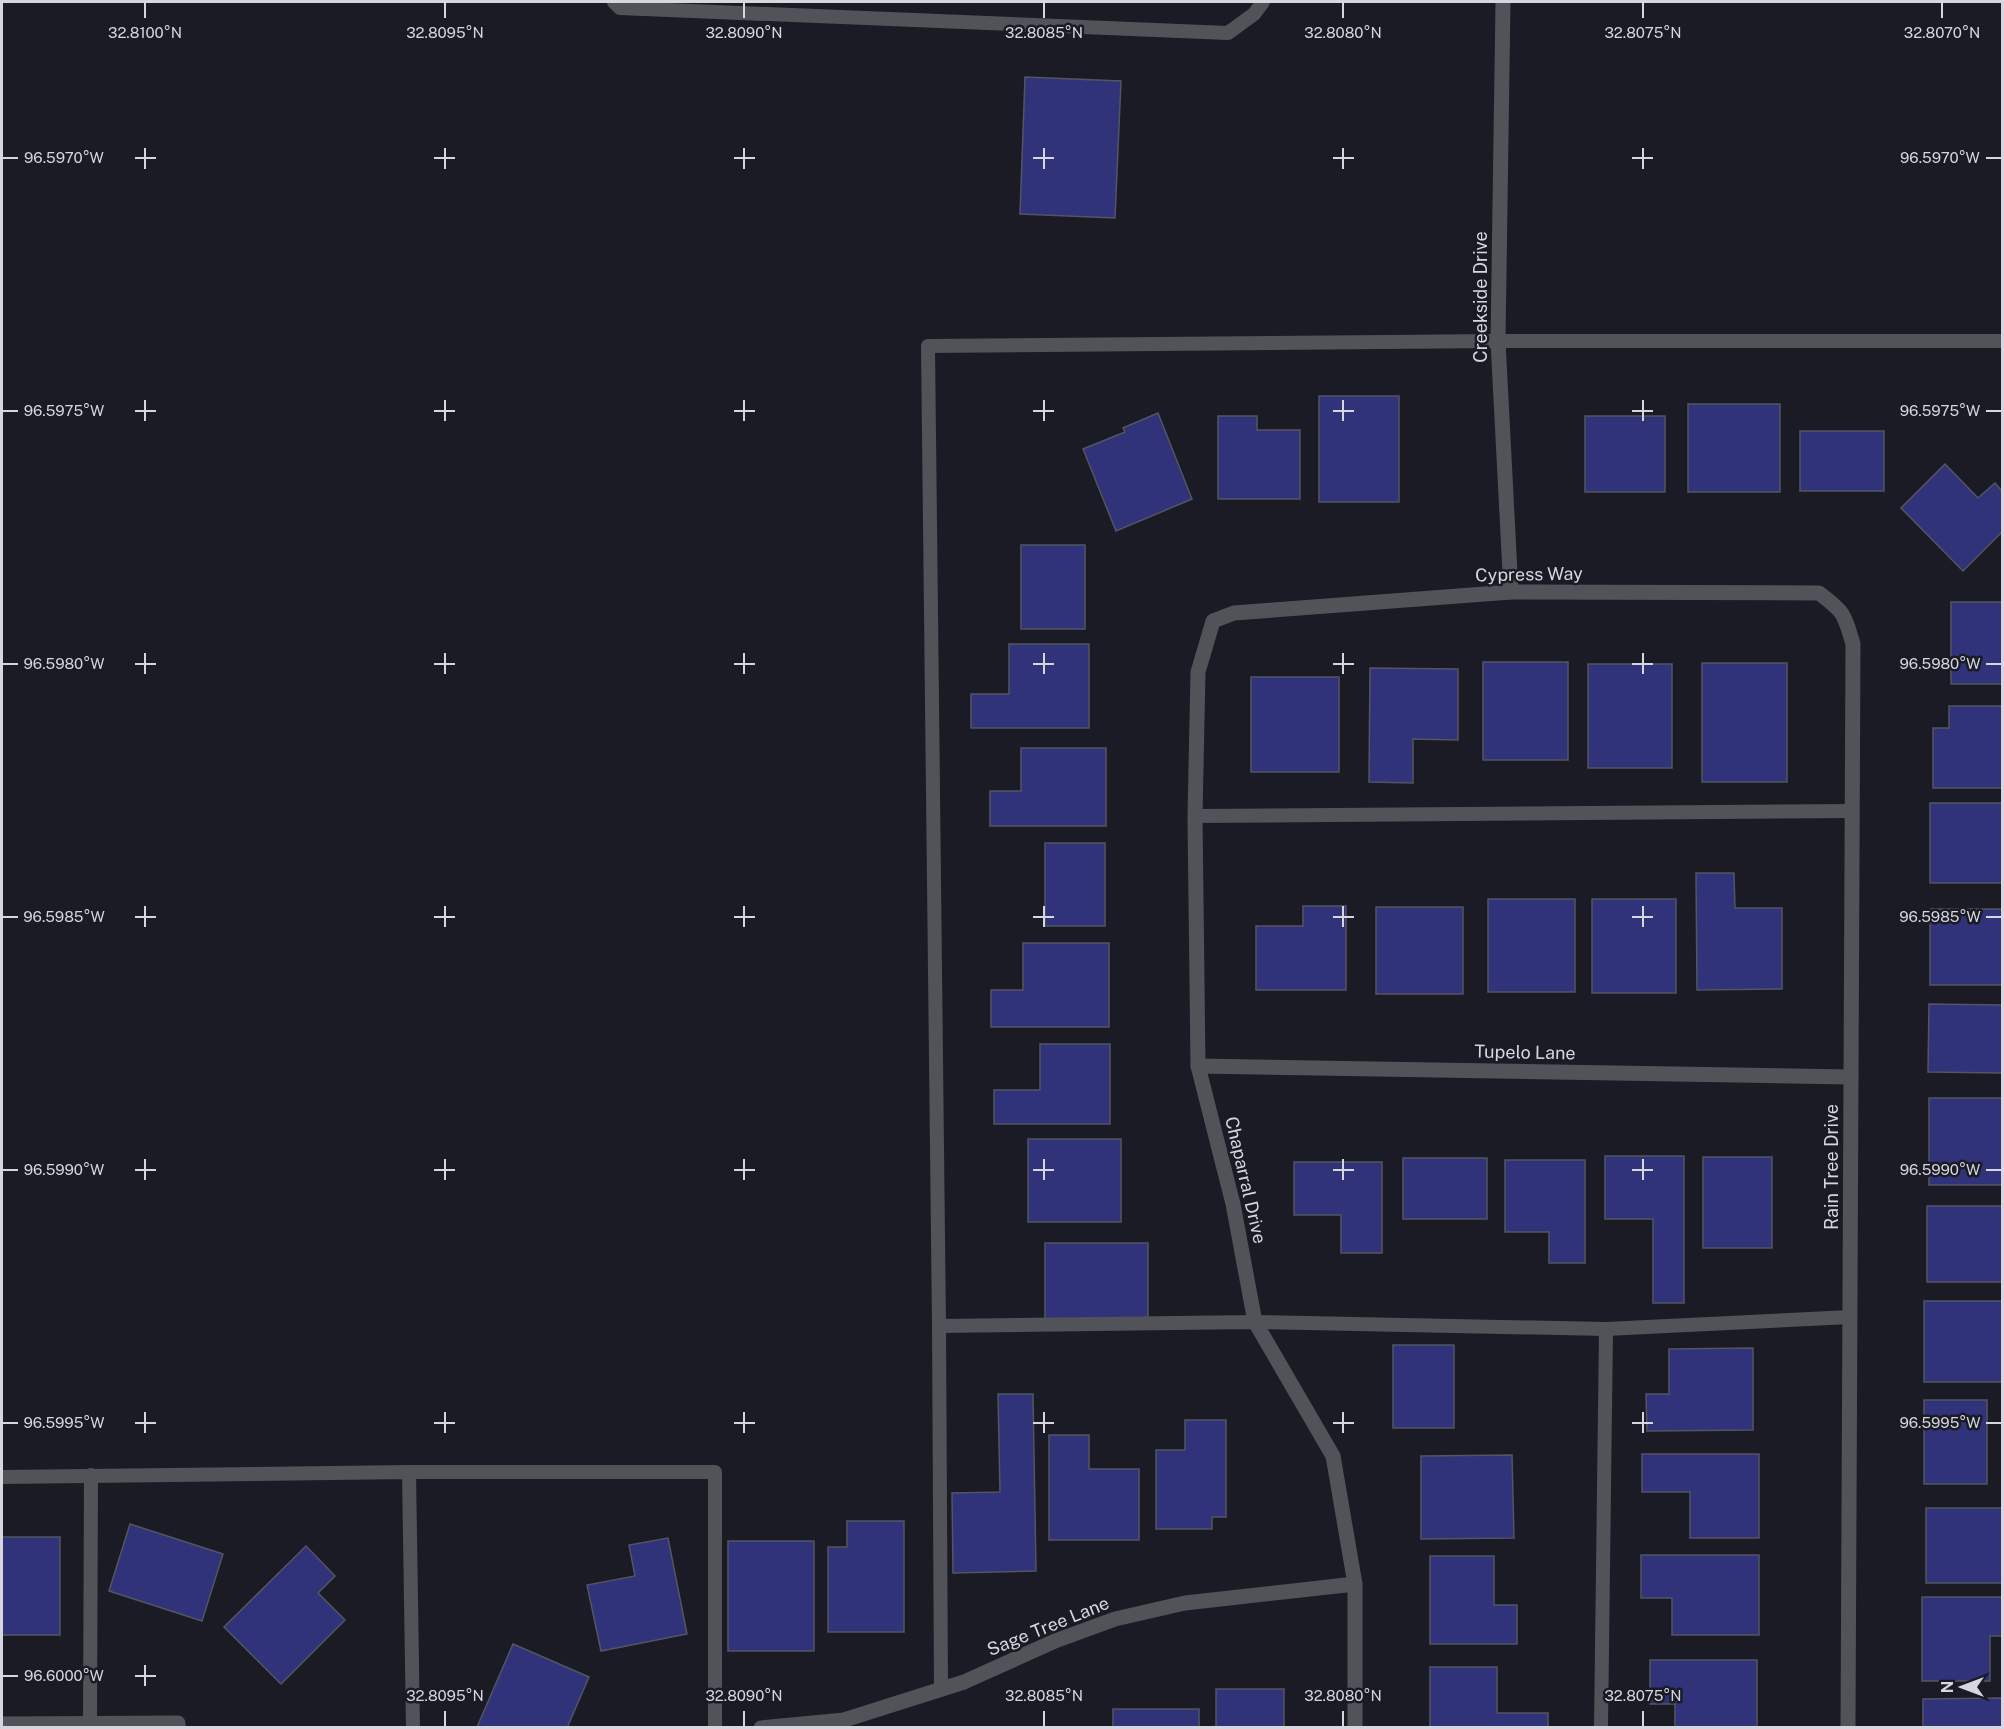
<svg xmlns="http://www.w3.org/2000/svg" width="2004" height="1729" viewBox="0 0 2004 1729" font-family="'Public Sans',sans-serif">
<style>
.building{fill:#30327a;stroke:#535561;stroke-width:1.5}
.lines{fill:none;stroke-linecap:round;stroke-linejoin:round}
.lane{stroke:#525358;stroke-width:14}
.street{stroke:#525358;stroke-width:15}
.ticks{fill:none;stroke:#d6d7de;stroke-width:2}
.labels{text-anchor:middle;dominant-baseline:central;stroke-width:5;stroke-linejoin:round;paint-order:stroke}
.street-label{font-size:18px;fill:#d6d7de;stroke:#1a1b25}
.ticks-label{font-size:15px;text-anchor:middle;fill:#d6d7de;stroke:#1a1b25;stroke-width:5;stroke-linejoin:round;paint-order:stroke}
</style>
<rect width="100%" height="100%" fill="#1a1b25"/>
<g class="building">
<polygon points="1025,77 1121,81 1115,218 1020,214"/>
<rect x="1319" y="396" width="80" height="106"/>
<rect x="1688" y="404" width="92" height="88"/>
<polygon points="1158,413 1192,499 1116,531 1083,449 1125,432 1123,428"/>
<polygon points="1218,416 1257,416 1257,430 1300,430 1300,499 1218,499"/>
<rect x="1585" y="416" width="80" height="76"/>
<rect x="1800" y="431" width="84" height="60"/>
<polygon points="1945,464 1978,498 1995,483 2002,491 2002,532 1963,571 1901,508"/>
<rect x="1021" y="545" width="64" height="84"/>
<rect x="1951" y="602" width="51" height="82"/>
<polygon points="1009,644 1089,644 1089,728 971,728 971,694 1009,694"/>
<rect x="1483" y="662" width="85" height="98"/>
<rect x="1702" y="663" width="85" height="119"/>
<rect x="1588" y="664" width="84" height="104"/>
<polygon points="1370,668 1458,669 1458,740 1413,739 1413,783 1369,782"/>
<rect x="1251" y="677" width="88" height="95"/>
<polygon points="1949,706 2002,706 2002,788 1933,788 1933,728 1949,728"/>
<polygon points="1021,748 1106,748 1106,826 990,826 990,791 1021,791"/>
<rect x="1930" y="803" width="72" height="80"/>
<rect x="1045" y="843" width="60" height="83"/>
<polygon points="1696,873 1734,873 1735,908 1782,908 1782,989 1697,990"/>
<rect x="1488" y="899" width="87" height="93"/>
<rect x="1592" y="899" width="84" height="94"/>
<polygon points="1303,906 1346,906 1346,990 1256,990 1256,926 1303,926"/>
<rect x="1376" y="907" width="87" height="87"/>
<rect x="1930" y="909" width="72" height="76"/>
<polygon points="1023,943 1109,943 1109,1027 991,1027 991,990 1023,990"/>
<polygon points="1929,1004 2002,1005 2002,1073 1928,1072"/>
<polygon points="1040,1044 1110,1044 1110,1124 994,1124 994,1090 1040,1090"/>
<rect x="1929" y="1098" width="73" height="87"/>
<rect x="1028" y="1139" width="93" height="83"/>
<polygon points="1605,1156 1684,1156 1684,1303 1653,1303 1653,1219 1605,1219"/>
<rect x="1703" y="1157" width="69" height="91"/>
<rect x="1403" y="1158" width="84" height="61"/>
<polygon points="1505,1160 1585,1160 1585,1263 1549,1263 1549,1232 1505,1232"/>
<polygon points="1294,1162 1382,1162 1382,1253 1341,1253 1341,1215 1294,1215"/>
<rect x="1927" y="1206" width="75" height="76"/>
<rect x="1045" y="1243" width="103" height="76"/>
<rect x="1924" y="1301" width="78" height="81"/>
<rect x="1393" y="1345" width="61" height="83"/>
<polygon points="1753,1348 1753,1430 1647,1431 1646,1394 1669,1394 1669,1349"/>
<polygon points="998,1394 1033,1394 1036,1571 953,1573 952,1493 1000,1492"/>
<rect x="1924" y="1400" width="63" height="84"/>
<polygon points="1185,1420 1226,1420 1226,1517 1212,1517 1212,1529 1156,1529 1156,1450 1185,1450"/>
<polygon points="1049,1435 1089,1435 1089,1469 1139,1469 1139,1540 1049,1540"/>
<polygon points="1642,1454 1759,1454 1759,1538 1690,1538 1690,1492 1642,1492"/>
<polygon points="1512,1455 1514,1538 1421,1539 1421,1456"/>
<rect x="1926" y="1508" width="76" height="75"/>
<polygon points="847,1521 904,1521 904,1632 828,1632 828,1547 847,1547"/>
<polygon points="130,1524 223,1554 202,1621 109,1591"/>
<rect x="2" y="1537" width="58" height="98"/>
<polygon points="668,1538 687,1634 601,1651 587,1585 635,1576 629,1545"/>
<rect x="728" y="1541" width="86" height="110"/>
<polygon points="306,1546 335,1576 318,1593 345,1620 281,1684 224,1627"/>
<polygon points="1641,1555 1759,1555 1759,1635 1672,1635 1672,1598 1641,1598"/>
<polygon points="1430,1556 1494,1556 1494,1605 1517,1605 1517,1644 1430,1644"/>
<polygon points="1922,1597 2002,1597 2002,1636 1990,1636 1990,1681 1922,1681"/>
<polygon points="513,1644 589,1677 567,1728 477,1727"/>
<polygon points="1650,1660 1757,1660 1757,1728 1675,1728 1675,1704 1650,1704"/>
<polygon points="1430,1667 1497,1667 1497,1713 1548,1713 1548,1728 1430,1728"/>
<rect x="1216" y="1689" width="68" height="39"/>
<polygon points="2002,1698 2002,1728 1923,1728 1923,1699"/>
<rect x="1113" y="1709" width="86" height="19"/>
</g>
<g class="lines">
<g class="lane">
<polyline points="614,2 620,8 1228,33 1254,14 1263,2"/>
<polyline points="1195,816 1852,811"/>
<polyline points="1850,1317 1606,1329 1255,1322 939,1326 928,346 1498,341 2002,341"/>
<polyline points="939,1326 941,1689"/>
<polyline points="409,1472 715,1472 715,1728"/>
<polyline points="2,1477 409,1472 413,1728"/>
<polyline points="90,1723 91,1475"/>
<polyline points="1601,1728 1606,1329"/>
</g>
<g class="street">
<polyline points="1503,2 1498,341 1511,592"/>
<polyline points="1198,1066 1851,1077"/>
<polyline points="2,1724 178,1723 178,1728"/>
<polyline points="761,1728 844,1720 964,1682 1055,1641 1115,1619 1185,1603 1355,1584"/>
<path d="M1355 1728V1584L1333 1456 1255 1322 1233 1204 1198 1066 1195 816 1198 672 1213 621 1234 613 1511 592 1819 593C1844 612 1844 613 1853 644L1848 1728"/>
</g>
</g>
<path class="ticks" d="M145 3V18M445 3V18M744 3V18M1044 3V18M1343 3V18M1643 3V18M1942 3V18M145 148V169M445 148V169M744 148V169M1044 148V169M1343 148V169M1643 148V169M3 158H18M135 158H156M434 158H455M734 158H755M1033 158H1054M1333 158H1354M1632 158H1653M1986 158H2001M145 400V421M445 400V421M744 400V421M1044 400V421M1343 400V421M1643 400V421M3 411H18M135 411H156M434 411H455M734 411H755M1033 411H1054M1333 411H1354M1632 411H1653M1986 411H2001M145 653V674M445 653V674M744 653V674M1044 653V674M1343 653V674M1643 653V674M3 664H18M135 664H156M434 664H455M734 664H755M1033 664H1054M1333 664H1354M1632 664H1653M1986 664H2001M145 906V927M445 906V927M744 906V927M1044 906V927M1343 906V927M1643 906V927M3 917H18M135 917H156M434 917H455M734 917H755M1033 917H1054M1333 917H1354M1632 917H1653M1986 917H2001M145 1159V1180M445 1159V1180M744 1159V1180M1044 1159V1180M1343 1159V1180M1643 1159V1180M3 1170H18M135 1170H156M434 1170H455M734 1170H755M1033 1170H1054M1333 1170H1354M1632 1170H1653M1986 1170H2001M145 1412V1433M445 1412V1433M744 1412V1433M1044 1412V1433M1343 1412V1433M1643 1412V1433M3 1423H18M135 1423H156M434 1423H455M734 1423H755M1033 1423H1054M1333 1423H1354M1632 1423H1653M1986 1423H2001M145 1665V1686M3 1676H18M135 1676H156M445 1711V1726M744 1711V1726M1044 1711V1726M1343 1711V1726M1643 1711V1726"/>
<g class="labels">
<g class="street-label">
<text transform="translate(1480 297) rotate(-90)">Creekside Drive</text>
<text transform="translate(1529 574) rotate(-1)">Cypress Way</text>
<text transform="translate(1525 1052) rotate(1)">Tupelo Lane</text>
<text transform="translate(1831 1167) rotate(-90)">Rain Tree Drive</text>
<text transform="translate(1246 1180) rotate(77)">Chaparral Drive</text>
<text transform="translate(1048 1626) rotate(-22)">Sage Tree Lane</text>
</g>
</g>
<g class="ticks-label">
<text x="145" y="38">32.8100°N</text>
<text x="445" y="38">32.8095°N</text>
<text x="744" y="38">32.8090°N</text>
<text x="1044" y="38">32.8085°N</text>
<text x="1343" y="38">32.8080°N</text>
<text x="1643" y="38">32.8075°N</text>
<text x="1942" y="38">32.8070°N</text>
<text x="1940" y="163">96.5970°W</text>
<text x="64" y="163">96.5970°W</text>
<text x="1940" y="416">96.5975°W</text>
<text x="64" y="416">96.5975°W</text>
<text x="1940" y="669">96.5980°W</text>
<text x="64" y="669">96.5980°W</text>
<text x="1940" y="922">96.5985°W</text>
<text x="64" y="922">96.5985°W</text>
<text x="1940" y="1175">96.5990°W</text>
<text x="64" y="1175">96.5990°W</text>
<text x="1940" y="1428">96.5995°W</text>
<text x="64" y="1428">96.5995°W</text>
<text x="64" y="1681">96.6000°W</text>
<text x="445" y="1701">32.8095°N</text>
<text x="744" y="1701">32.8090°N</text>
<text x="1044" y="1701">32.8085°N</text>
<text x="1343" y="1701">32.8080°N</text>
<text x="1643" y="1701">32.8075°N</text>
</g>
<rect width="2004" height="1729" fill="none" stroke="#d6d7de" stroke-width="6"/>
<g transform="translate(1962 1687) rotate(270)" stroke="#1a1b25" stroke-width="4.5" paint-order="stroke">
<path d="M0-4.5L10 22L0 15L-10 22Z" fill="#d6d7de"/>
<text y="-9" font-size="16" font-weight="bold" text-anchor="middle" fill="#d6d7de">N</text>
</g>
</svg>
